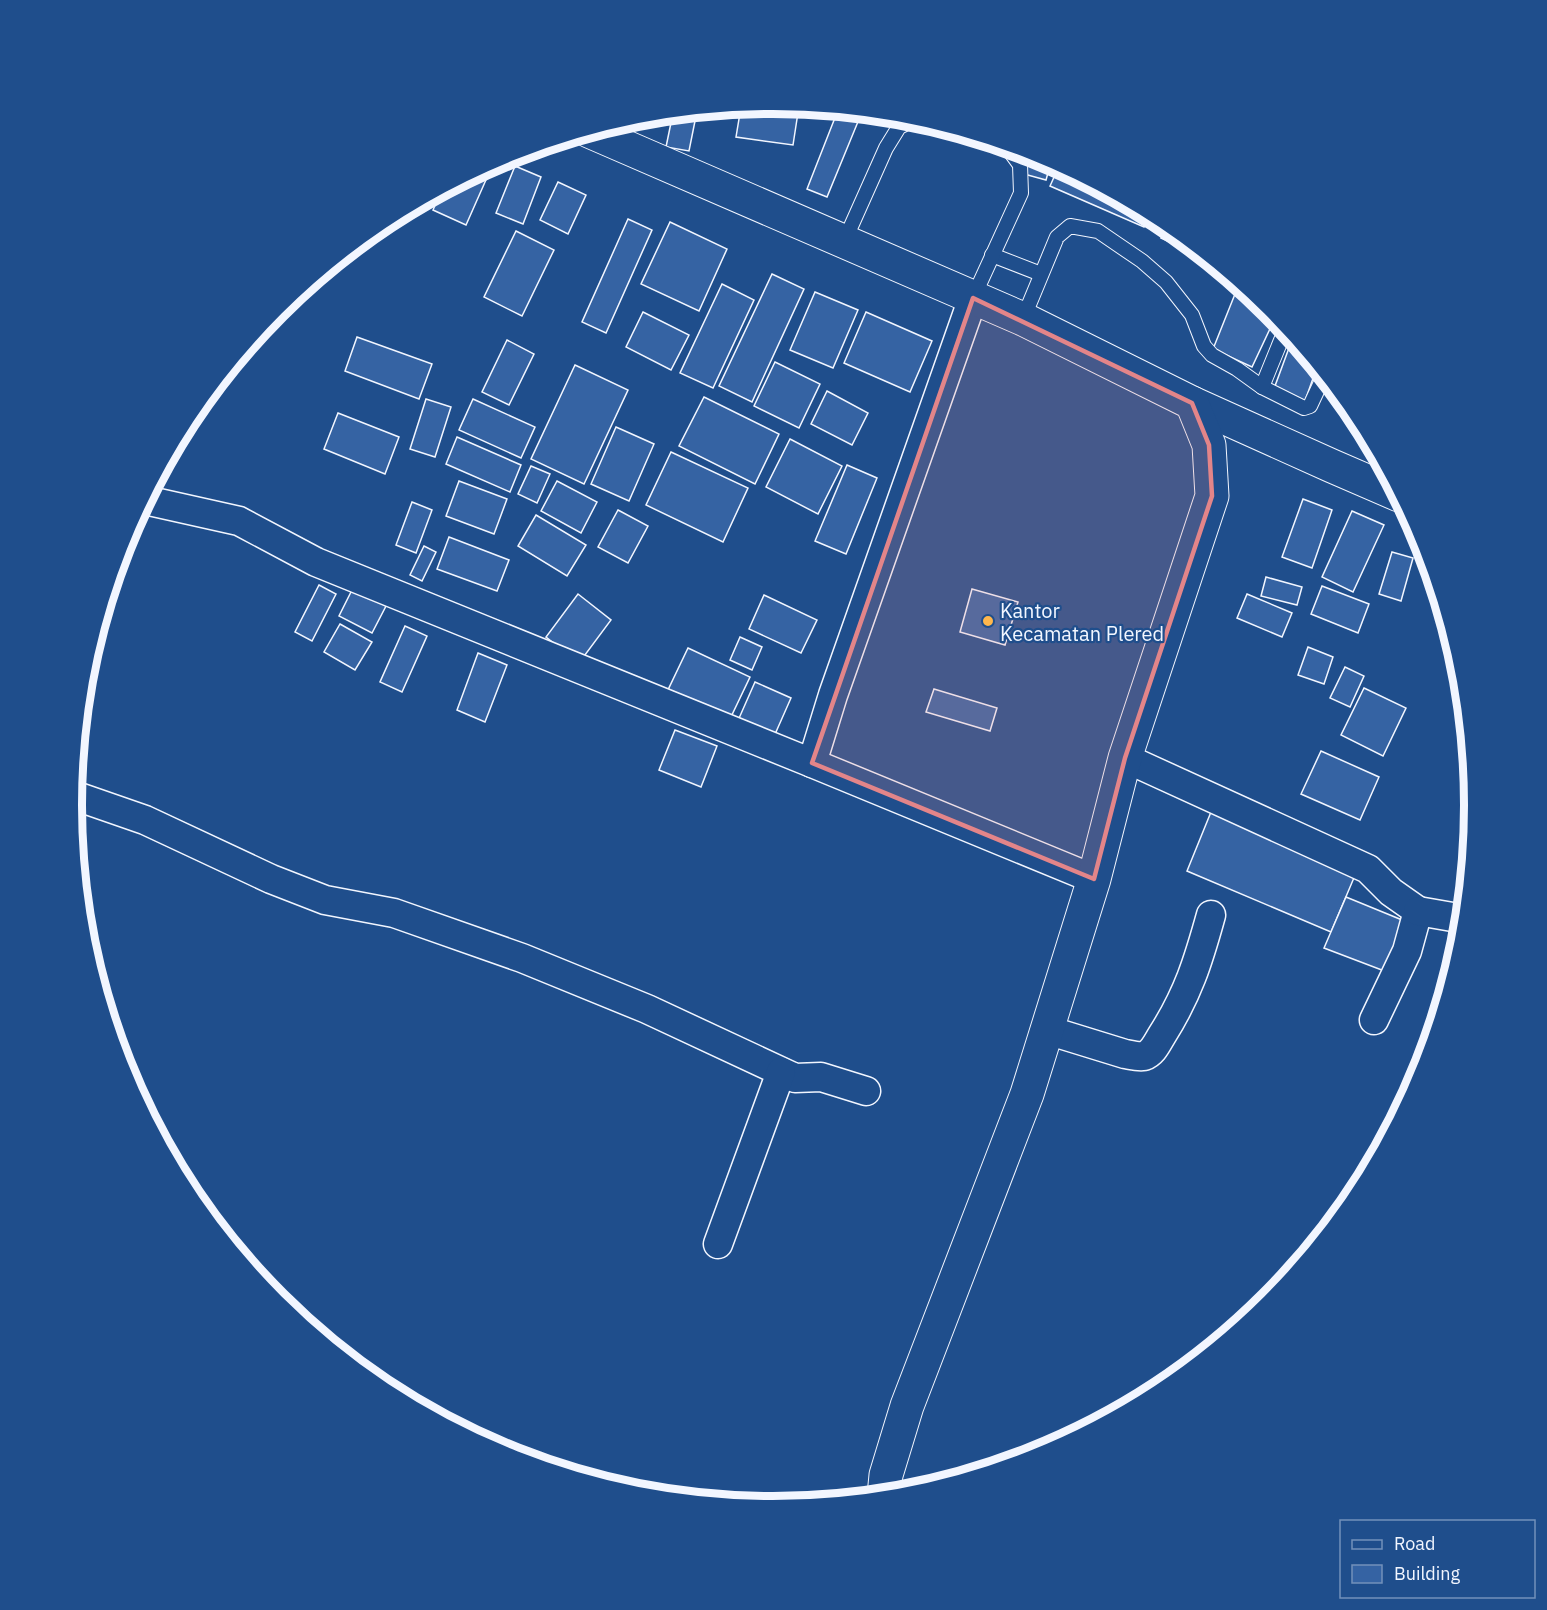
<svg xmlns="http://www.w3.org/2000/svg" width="1547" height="1610" viewBox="0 0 1547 1610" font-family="'IBM Plex Sans',sans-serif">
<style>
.building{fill:#3563a3;stroke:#f2f6ff;stroke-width:1.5}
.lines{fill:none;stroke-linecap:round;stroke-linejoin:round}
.lane-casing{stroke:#f2f6ff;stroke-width:16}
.street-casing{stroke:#f2f6ff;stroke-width:31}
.secondary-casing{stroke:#f2f6ff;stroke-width:35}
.primary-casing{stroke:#f2f6ff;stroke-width:35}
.lane{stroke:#1f4e8c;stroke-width:14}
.street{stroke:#1f4e8c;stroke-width:28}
.secondary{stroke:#1f4e8c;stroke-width:33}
.primary{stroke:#1f4e8c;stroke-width:33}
.marked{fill:#e38589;fill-opacity:0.2;stroke:#e38589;stroke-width:4.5;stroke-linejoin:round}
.poi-dot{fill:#ffb74d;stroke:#1f4e8c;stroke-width:2}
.labels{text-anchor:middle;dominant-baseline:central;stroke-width:4.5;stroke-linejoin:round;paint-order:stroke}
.poi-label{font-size:20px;fill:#f2f6ff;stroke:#1f4e8c;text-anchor:start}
.rim{fill:none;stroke:#f2f6ff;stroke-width:8}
</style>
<rect width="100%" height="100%" fill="#1f4e8c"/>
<g class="building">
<polygon points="774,104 799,106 793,145 736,137 741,107"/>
<polygon points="838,110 862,112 827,197 807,189"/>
<polygon points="697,111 689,151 666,147 673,113"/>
<polygon points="1030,153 1051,162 1046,180 1024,174"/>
<polygon points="493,164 466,225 433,210 441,191"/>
<polygon points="515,166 541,177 523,224 496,213"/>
<polygon points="1059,166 1149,214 1144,227 1050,186"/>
<polygon points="558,182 586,195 568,234 540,220"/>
<polygon points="628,219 652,230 606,333 582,322"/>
<polygon points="670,222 727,249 699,311 641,284"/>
<polygon points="1166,224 1208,259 1161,238"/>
<polygon points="516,231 554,250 522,316 484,297"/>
<polygon points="772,274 804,289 752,402 719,386"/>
<polygon points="722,284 754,300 713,388 680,373"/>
<polygon points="1239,284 1276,316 1252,367 1213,349"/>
<polygon points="815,292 858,310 833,368 790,350"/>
<polygon points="643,312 689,335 671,370 626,347"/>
<polygon points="866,312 932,341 910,392 844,363"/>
<polygon points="357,337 432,364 419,399 345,371"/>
<polygon points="1293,337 1317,367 1305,401 1275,386"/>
<polygon points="507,340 534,354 509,405 482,392"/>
<polygon points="775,362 820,384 799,428 754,406"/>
<polygon points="575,365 628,390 584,484 531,459"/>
<polygon points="827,391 868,413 852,445 811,424"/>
<polygon points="704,397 779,434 755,484 679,446"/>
<polygon points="426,399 451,407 435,457 410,449"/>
<polygon points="473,399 535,427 521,458 459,430"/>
<polygon points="338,413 399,437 385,474 324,449"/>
<polygon points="616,427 654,444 629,501 591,484"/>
<polygon points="457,437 521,465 510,492 446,464"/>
<polygon points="790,439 842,466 818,514 766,487"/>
<polygon points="671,452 748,488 723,542 646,505"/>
<polygon points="847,465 877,478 846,554 815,541"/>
<polygon points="531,466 550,474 537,503 518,494"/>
<polygon points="459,481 507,499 494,534 446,516"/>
<polygon points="557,481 597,502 581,533 541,511"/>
<polygon points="1303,499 1332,510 1312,568 1282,557"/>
<polygon points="412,502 432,510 416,553 396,545"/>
<polygon points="618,510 648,526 628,563 598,547"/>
<polygon points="1352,511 1384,525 1353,592 1322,577"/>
<polygon points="536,515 586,545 567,576 518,546"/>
<polygon points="449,537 509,560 497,591 437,569"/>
<polygon points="424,546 436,552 422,581 410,575"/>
<polygon points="1392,552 1413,558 1401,601 1379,594"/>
<polygon points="1266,577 1302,587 1297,605 1261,596"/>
<polygon points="319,585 336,594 312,641 295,632"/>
<polygon points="1322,586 1369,604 1358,633 1311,614"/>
<polygon points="353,588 386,606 372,633 339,616"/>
<polygon points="972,589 1018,602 1005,645 960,632"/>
<polygon points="578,594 611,620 579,663 546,637"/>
<polygon points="1247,594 1292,613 1282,637 1237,618"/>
<polygon points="764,595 817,620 801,653 749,629"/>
<polygon points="340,624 372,642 355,670 324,652"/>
<polygon points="405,626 427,636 402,692 380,682"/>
<polygon points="740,637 762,647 752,670 730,660"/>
<polygon points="1308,647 1333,657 1324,684 1298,675"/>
<polygon points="688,648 750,677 729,721 667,692"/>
<polygon points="478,653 507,665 485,722 457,710"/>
<polygon points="1345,667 1364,676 1350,707 1330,698"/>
<polygon points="755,682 791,698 772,741 736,725"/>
<polygon points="1364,688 1406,708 1383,756 1341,735"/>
<polygon points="934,689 997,708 990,731 926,712"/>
<polygon points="675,730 717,746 701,787 659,770"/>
<polygon points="1321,751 1379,777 1360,820 1301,794"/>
<polygon points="1211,812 1356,873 1331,932 1187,871"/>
<polygon points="1346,897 1407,922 1387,972 1324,948"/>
</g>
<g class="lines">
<defs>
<g id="lane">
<polyline points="844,242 886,148 899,127 915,119"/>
<polyline points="992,255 1041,274"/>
<polyline points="973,298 1021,193 1020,165 1007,147 976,137"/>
<polyline points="1023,319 1057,237 1070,226 1098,231 1142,261 1166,282 1192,315 1204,346 1212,355 1237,369 1262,387 1304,408 1310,406 1324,376"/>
<polyline points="1262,387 1286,328"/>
</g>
<g id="street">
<polyline points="973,298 833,695 812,763 1094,879"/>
<polyline points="145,500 239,521 316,562 812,763"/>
<polyline points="1125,758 1368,869 1391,892 1418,911 1407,951 1374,1020"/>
<polyline points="73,795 145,820 271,879 325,900 394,913 522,958 647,1009 795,1078 821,1077 866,1091"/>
<polyline points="1418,911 1464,919"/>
<path d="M1047 1030 1125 1054C1131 1055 1138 1057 1144 1056 1153 1053 1157 1043 1162 1035 1188 994 1198 962 1211 915"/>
<polyline points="718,1244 781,1072"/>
</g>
<polyline id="secondary" points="1192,403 1332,466 1399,495"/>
<polyline id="primary" points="589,131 1023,319 1192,403 1209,445 1212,496 1125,758 1094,879 1027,1094 907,1406 886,1475 884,1496"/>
</defs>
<use href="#lane" class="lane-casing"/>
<use href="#street" class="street-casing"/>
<use href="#secondary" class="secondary-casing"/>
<use href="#primary" class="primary-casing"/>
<use href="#lane" class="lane"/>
<use href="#street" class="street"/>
<use href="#secondary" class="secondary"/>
<use href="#primary" class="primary"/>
</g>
<path class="marked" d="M973 298 1192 403 1209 445 1212 496 1125 758 1094 879 812 763Z"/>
<circle class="poi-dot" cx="988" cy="621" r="6"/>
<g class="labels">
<g class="poi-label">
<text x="1000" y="610">Kantor<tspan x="1000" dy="23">Kecamatan Plered</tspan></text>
</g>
</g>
<path d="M0 0H1547V1610H0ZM82 805a691 691 0 1 1 1382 0a691 691 0 1 1-1382 0Z" fill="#1f4e8c" fill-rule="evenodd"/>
<path class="rim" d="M82 805a691 691 0 1 1 1382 0a691 691 0 1 1-1382 0Z"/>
<rect x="1340" y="1520" width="195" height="78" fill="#1f4e8c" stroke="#7391ba" stroke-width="1.5"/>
<rect x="1352" y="1540" width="30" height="9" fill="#1f4e8c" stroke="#7391ba" stroke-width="1.5"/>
<text x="1394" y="1550" font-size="18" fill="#f2f6ff">Road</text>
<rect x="1352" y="1565" width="30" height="18" fill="#3563a3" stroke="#7391ba" stroke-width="1.5"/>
<text x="1394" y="1580" font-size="18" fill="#f2f6ff">Building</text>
</svg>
